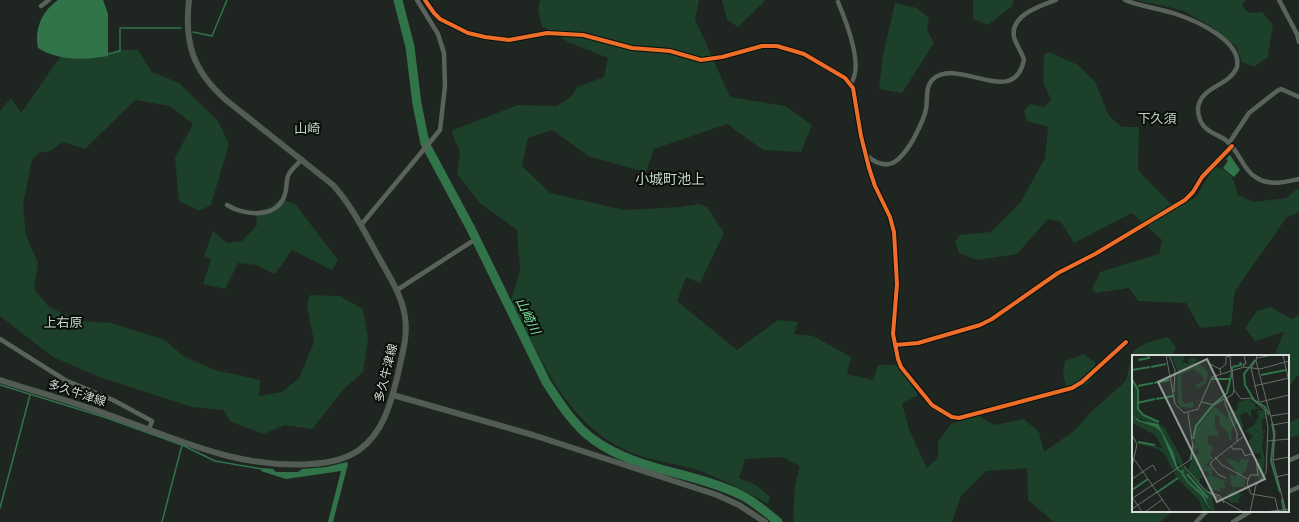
<svg xmlns="http://www.w3.org/2000/svg" width="1299" height="522" viewBox="0 0 1299 522" font-family="'Times New Roman','Noto Sans JP',serif">
<style>
.green{fill:#1c4029}
.water{fill:#31744a}
.lines{fill:none;stroke-linecap:round;stroke-linejoin:round}
.stream{stroke:#31744a;stroke-width:1.5}
.river{stroke:#31744a;stroke-width:9}
.street{stroke:#59635c;stroke-width:4.5}
.secondary{stroke:#525c54;stroke-width:6}
.cycleway-casing{stroke:#0a0f0b;stroke-width:6}
.cycleway{stroke:#ee6e29;stroke-width:4}
.labels{text-anchor:middle;dominant-baseline:central;stroke-width:4;stroke-linejoin:round;paint-order:stroke}
.street-label{font-size:12px;fill:#d5dcd7;stroke:#0a0f0b}
.neighbourhood-label{font-size:13px;fill:#c5d5c9;stroke:#0a0f0b}
.water-label{font-size:13px;font-style:italic;fill:#7fe3a0;stroke:#0a0f0b}
.quarter-label{font-size:14px;fill:#c5d5c9;stroke:#0a0f0b}
.inset-river{fill:none;stroke:#31744a;stroke-width:2}
.inset-road{fill:none;stroke:#686e69;stroke-width:1}
.view{fill:#959c97;fill-opacity:0.15;stroke:#959c97;stroke-width:2}
.inset-edge{fill:none;stroke:#d5dcd7;stroke-width:2}
</style>
<rect width="100%" height="100%" fill="#1f2520"/>
<g class="green">
<path d="M540 0H699L695 19 730 97 785 106 812 125 801 152 763 150 727 124 654 149 646 172 590 157 552 130 528 138 522 166 550 193 624 210 680 207 699 204 707 207 724 233 700 283 686 277 677 301 737 350 778 320 798 322 794 334 813 336 851 357 847 374 873 380 878 365H896L907 377 918 395 902 404 910 432 927 468 938 458V442L951 424 978 415 994 425 1024 419 1039 432 1044 452 1074 431 1092 411 1126 381 1133 351 1146 343 1168 337 1176 347 1172 356H1133V511H1174L1160 522H1054L1028 500 1027 468 986 471 961 496 952 522H793L795 484 800 466 782 457 745 459 739 478 756 485 770 497 768 504C747 492 726 481 703 472 684 465 664 463 644 457 570 434 544 364 511 301L520 270 517 230 480 203 457 174 460 152 451 131 518 105 557 106 572 96 577 87 604 77 608 58 568 42 542 26 538 9Z"/>
<polygon points="722,0 764,0 765,1 738,27 727,20"/>
<polygon points="973,0 1014,0 1012,6 988,25 973,19"/>
<polygon points="1136,0 1246,0 1242,6 1249,13 1262,12 1273,25 1268,57 1254,67 1242,62 1236,46 1212,27 1182,10"/>
<polygon points="895,3 917,8 929,18 927,30 934,43 902,93 879,89 883,55"/>
<path d="M118 50H138L152 72 179 83 218 121 229 144 211 205 199 211 179 201 175 158 193 124 170 106 135 100 85 149 63 142 50 151 38 153 32 160 23 205 26 236 38 262 34 289 49 307 79 321 111 323 165 340 183 356 215 370 260 380 259 396 282 392 299 378 314 342 307 306 310 295 340 296 363 309 368 339 363 372 344 389 312 429 284 425 264 434 231 422 223 410 192 407 99 377 53 357 0 316V111L11 98 21 113 60 57C81 58 100 61 118 50Z"/>
<path d="M1049 52 1078 65 1095 82 1109 116 1122 127H1139L1138 170 1170 203 1179 207 1196 197 1214 167C1231 169 1234 180 1238 195L1253 202 1286 198 1297 189 1299 190V212L1286 218 1235 291 1231 325 1200 328 1186 303 1138 301 1129 288 1096 293 1092 289 1100 272 1159 254 1162 240 1132 213 1074 243 1061 222 1048 219 1017 254 977 260 959 253 955 242 960 235 991 232 1020 203 1045 158 1048 127 1027 121 1024 111 1030 104 1044 107 1051 100 1043 82 1044 55Z"/>
<polygon points="280,199 295,204 338,260 332,270 292,250 275,274 256,265 238,263 225,289 203,284 211,259 204,256 213,231 227,243 242,241 257,225 256,211 271,207"/>
<polygon points="1270,307 1292,319 1299,314 1299,376 1297,375 1288,389 1288,356 1274,356 1284,332 1255,341 1245,328 1257,311"/>
<polygon points="1084,354 1095,362 1096,371 1087,384 1072,390 1066,387 1063,374 1065,361"/>
<polygon points="1299,418 1299,435 1288,438 1288,423"/>
</g>
<g class="water">
<path d="M58 0H103L108 14V56C85 60 58 61 38 48 34 29 42 11 58 0Z"/>
<polygon points="1230,155 1240,170 1234,177 1223,168 1228,161 1226,159"/>
<polygon points="347,462 348,464 333,522 328,522 341,471 286,479 261,471 262,468 273,469 276,472 298,472 302,469 326,467"/>
</g>
<g class="lines">
<g class="stream">
<polyline points="193,32 212,36 227,0"/>
<polyline points="108,54 120,51 120,28 181,28"/>
<polyline points="0,385 104,417 182,445 215,461 262,469"/>
<polyline points="0,508 30,395"/>
<polyline points="162,522 182,445"/>
</g>
<path class="river" d="M398 0 410 47 417 104 425 143 470 227 546 382C559 402 574 426 594 440 637 471 694 472 741 495 755 502 766 512 778 522"/>
<g class="street">
<polyline points="425,0 434,13 440,19 468,33 485,37 509,40 547,33 583,35 632,48 670,51 701,60 722,57 762,46 777,46 804,54 845,78 853,88 861,136 869,168 875,186 890,217 894,232 897,284 893,334 898,359 901,367 932,405 952,417 959,418 1072,388 1082,382 1126,342"/>
<path d="M1125 0C1141 7 1159 8 1176 14 1197 21 1242 41 1237 67 1230 86 1201 86 1198 108 1198 114 1199 120 1203 125 1209 134 1221 135 1228 142 1239 152 1244 171 1257 178 1270 186 1285 182 1299 179"/>
<polyline points="1279,0 1297,34 1299,42"/>
<path d="M838 2C846 21 864 66 851 83"/>
<polyline points="41,6 49,0"/>
<polyline points="1229,143 1249,113 1277,91 1281,89 1299,97"/>
<path d="M866 155C889 175 901 160 913 140 918 130 924 120 926 109 928 99 925 88 932 80 958 55 1013 110 1024 60 1022 52 1016 45 1014 37 1010 15 1040 6 1056 0"/>
<path d="M227 205C244 216 278 219 285 194 287 188 286 181 288 176 290 170 298 164 302 159"/>
<polyline points="361,225 440,130 445,86 444,53 438,34 417,0"/>
<polyline points="397,290 471,242"/>
<polyline points="0,339 65,380 113,400 152,421 149,429"/>
<polyline points="895,345 918,343 980,325 992,319 1058,273 1095,254 1185,200 1193,192 1202,177 1232,146"/>
<polyline points="1288,461 1299,456"/>
<polyline points="1288,492 1299,487"/>
<polyline points="1196,522 1207,511"/>
<polyline points="1233,522 1251,511"/>
</g>
<g class="secondary">
<path d="M0 380C37 392 73 402 109 415 178 439 236 469 311 464 327 463 345 460 359 450 384 432 391 402 398 374 402 355 408 336 405 317 402 295 389 276 378 256 364 231 352 206 333 185L226 100C193 71 184 43 189 0"/>
<polyline points="393,395 533,435 717,495 739,505 765,522"/>
</g>
<defs>
<g id="cycleway">
<polyline points="425,0 434,13 440,19 468,33 485,37 509,40 547,33 583,35 632,48 670,51 701,60 722,57 762,46 777,46 804,54 845,78 853,88 861,136 869,168 875,186 890,217 894,232 897,284 893,334 898,359 901,367 932,405 952,417 959,418 1072,388 1082,382 1126,342"/>
<polyline points="895,345 918,343 980,325 992,319 1058,273 1095,254 1185,200 1193,192 1202,177 1232,146"/>
</g>
</defs>
<use href="#cycleway" class="cycleway-casing"/>
<use href="#cycleway" class="cycleway"/>
</g>
<g class="labels">
<g class="street-label">
<text transform="translate(386 373) rotate(-76)">多久牛津線</text>
<text transform="translate(77 393) rotate(18)">多久牛津線</text>
</g>
<g class="neighbourhood-label">
<text x="1157" y="118">下久須</text>
<text x="307" y="128">山崎</text>
<text x="63" y="322">上右原</text>
</g>
<g class="water-label">
<text transform="translate(528 316) rotate(64)">山崎川</text>
</g>
<g class="quarter-label">
<text x="670" y="179">小城町池上</text>
</g>
</g>
<g transform="translate(1132 355)">
<rect width="157" height="157" fill="#1f2520"/>
<path d="M39 0H53L50 7 57 9 56 5 61 2 65 5 63 8 72 12 76 19 73 29 65 33 64 29 72 27 71 21 61 14 49 20 50 46 53 49 61 46 62 51 60 53 49 52 46 48V17ZM0 24 7 35 6 54 33 73 51 106 50 111 53 113 50 116 28 73 0 60 2 37ZM119 44 120 48H124L122 51 129 53 119 55V63L114 57 108 60 111 71 109 75 105 73 107 68 104 69 99 76 100 85H97L96 77 88 71 87 61 83 60V71L87 79 86 81 77 80 75 88 81 92 78 99 81 103 73 110 80 113V121L96 127 91 128 94 133H87L90 136 74 134 76 131 74 129 75 121 78 120 75 116H67L71 123 67 124 69 127H66L56 115 61 101 67 99 66 93 63 98 62 77 83 51 95 63 98 54 105 56 106 47ZM130 55 134 57V63L130 65V76H134L130 79 132 82 130 91 133 105 131 115 133 118 126 124 125 104 129 103V99L117 96 119 93 117 86 121 81 113 76 122 70 127 61 125 56ZM0 61 23 72 29 77 47 116 70 141 77 157H71L67 145 45 123 42 118 45 116H41L32 98 23 93 6 89 18 88 31 94 23 80 0 68ZM96 103 107 108 110 103 113 105 117 103 114 115 109 121 114 124 112 129 118 139 112 132H100L97 118 103 122 106 118 95 106ZM54 113 61 124 83 141 80 143 83 157H79L73 141 56 126 51 117ZM100 134 105 138 111 140 106 144 108 148 98 147 90 140 97 144 98 141 95 139 101 137Z" fill="#1c4029"/>
<path d="M0 60 9 66 26 69 41 97 46 113 49 116 54 113 51 117 56 126 72 140 79 157 70 141 55 127 51 121H48L51 120 44 113 29 77 23 72 6 66Z" fill="#31744a"/>
<path class="inset-river" d="M6 5 17 3 16 0M123 5 112 19 113 30 122 45 133 52 137 60M19 12 34 9M0 15 18 12M100 15V12L109 10 108 7M129 20 154 15M0 24 6 35V54L11 60 27 67M80 24H98M22 28 37 25M6 31 21 28M24 44 41 41M5 48 23 44M140 68 142 80 139 106 148 137M61 84 64 71 81 50 95 38 100 17M6 87 23 90M59 105 61 89M55 119 76 143M0 135 16 124M24 138 46 123M150 144 152 157"/>
<path class="inset-road" d="M34 0 43 49 52 58 66 54 80 22 112 12 128 14 157 6M37 0 43 15 42 37M98 0 99 16M125 0 124 6 143 78 141 106 154 157M151 0 157 27M76 8 88 14 89 19M112 12 111 9H114L112 0M88 14 94 9V2L98 1M100 15 102 35 109 44 119 43 133 55 136 73 134 118 124 130 118 157M122 31 157 23M102 35 101 39 93 44V49L105 78V86M70 47 82 50 92 44M127 47 119 13 125 3 140 0M128 47 157 40M139 61 157 58M141 70 157 67M0 80 5 89 0 112M135 86 157 84M99 91 101 94H110L113 101 119 99 124 104 126 120H118L115 128 119 139 143 143 146 156M83 102 90 110 116 124M2 104 39 157M141 105 157 102M52 111 74 136 111 157M144 122 157 119M94 123 87 120 79 111V107L112 81M0 124 21 110 24 116M76 137 88 141 92 148M0 142 10 157M1 143 58 105 61 92 56 58M0 154 25 137M13 157 31 144M133 157 157 154"/>
<path class="view" d="M75 4 133 124 85 147 26 27Z"/>
<rect width="157" height="157" class="inset-edge"/>
</g>
</svg>
